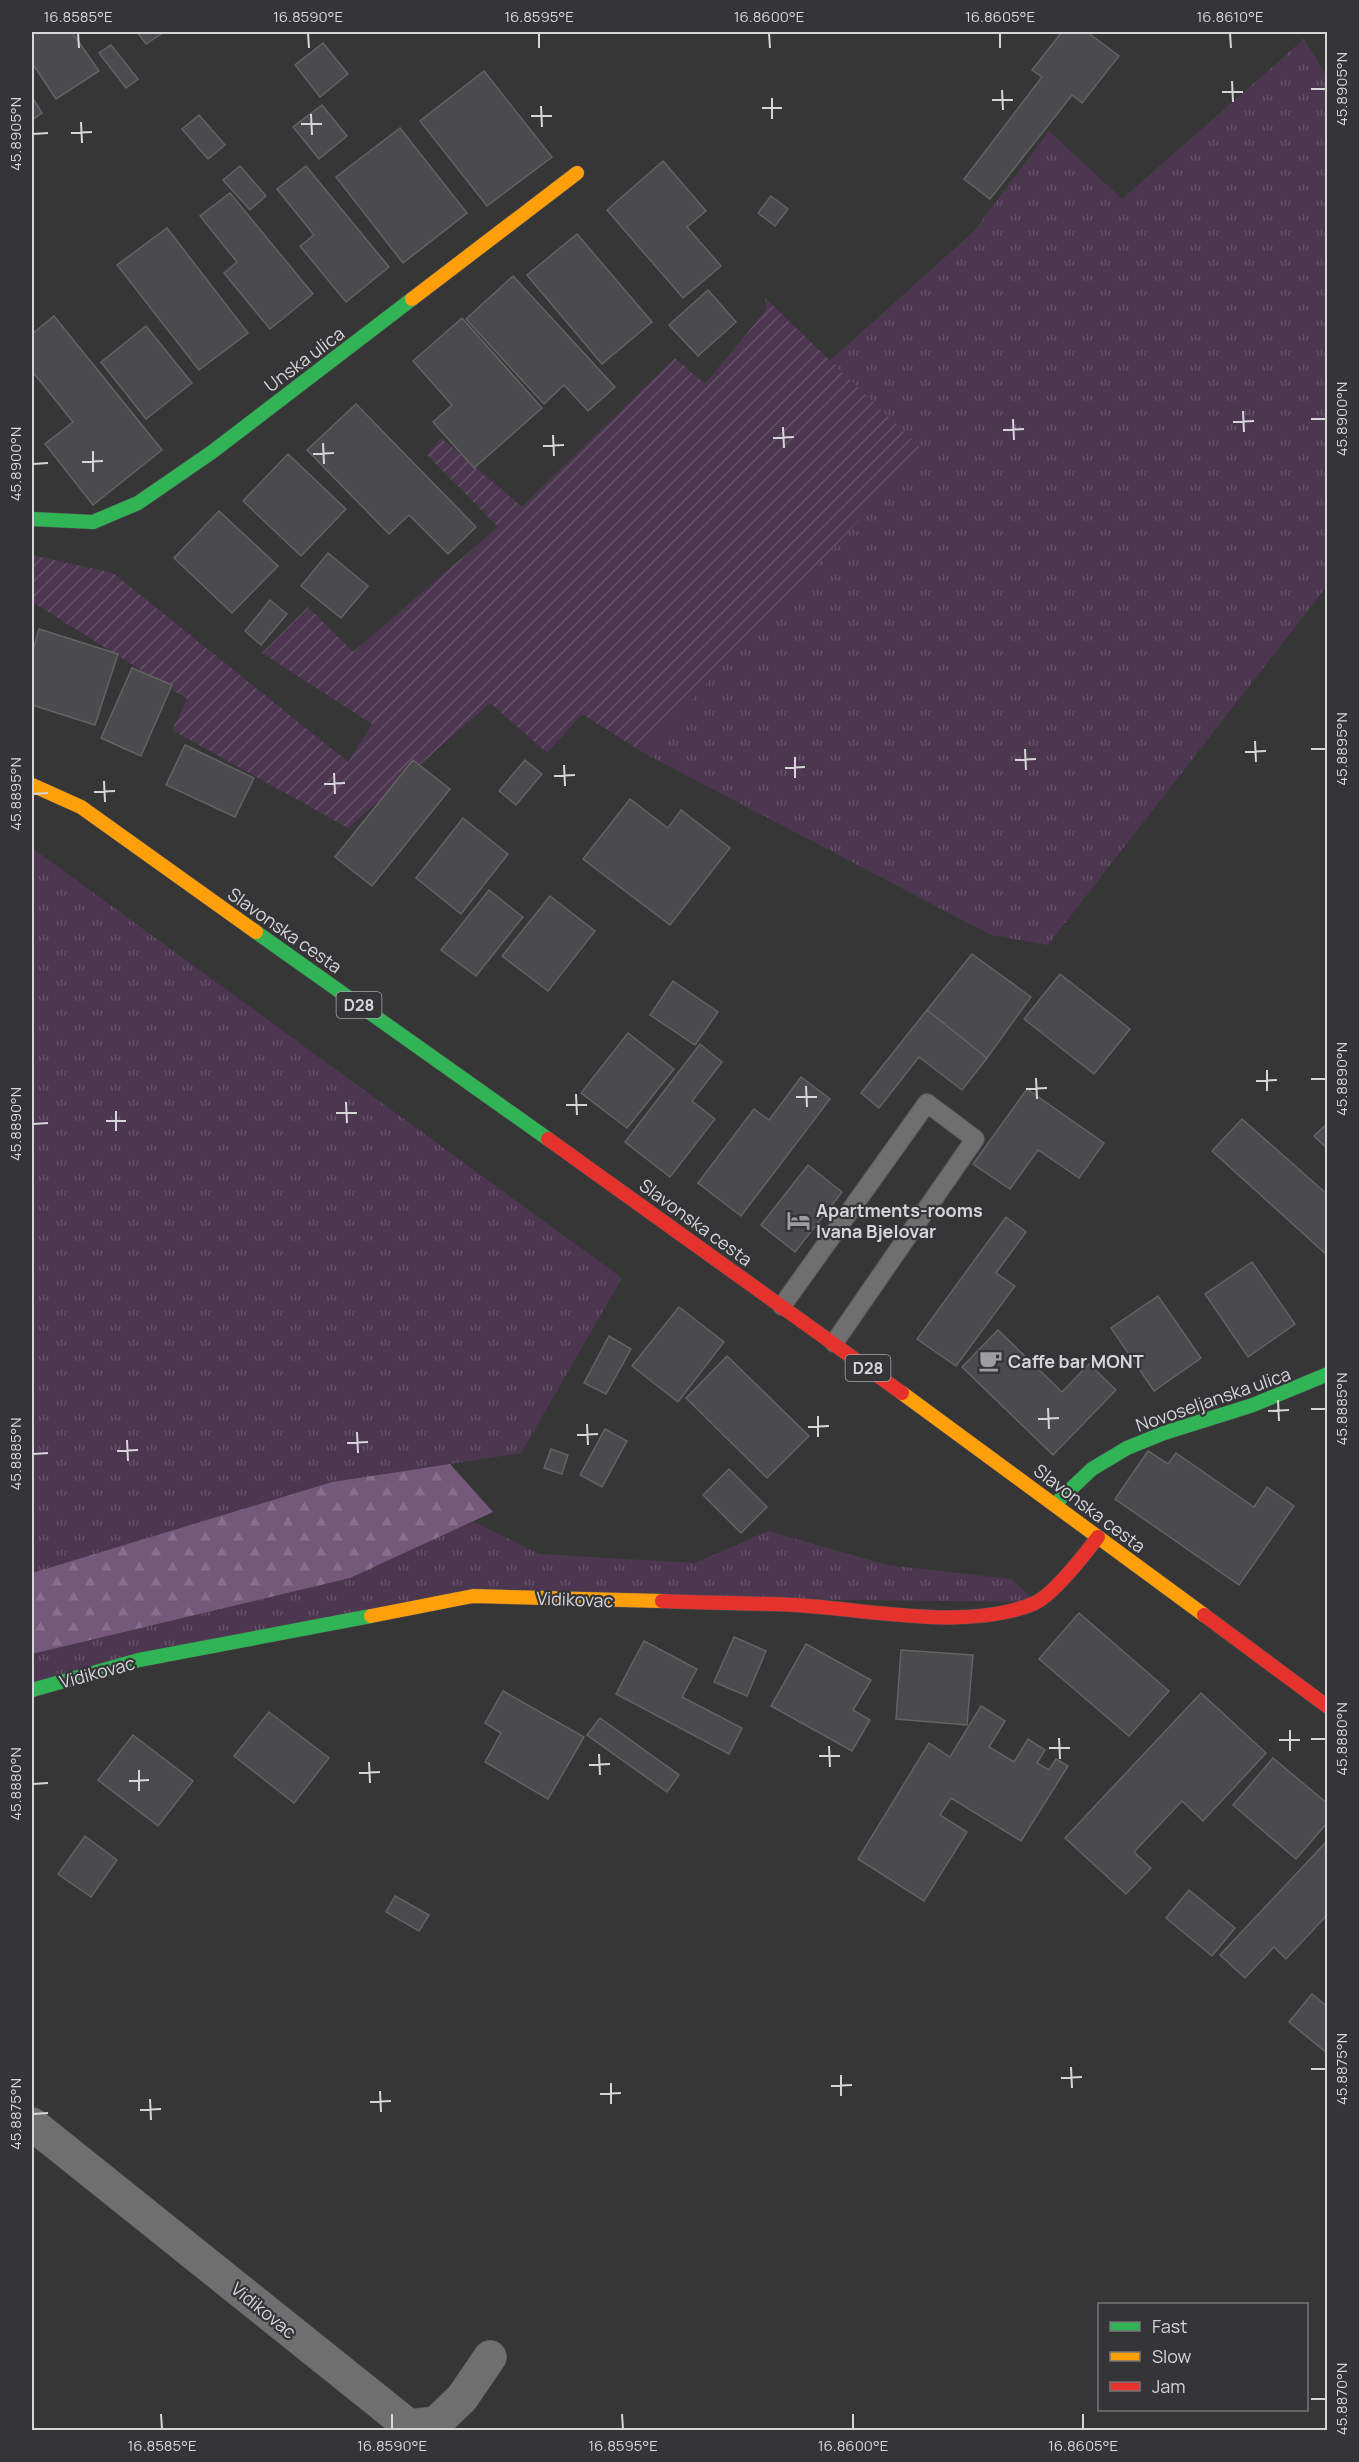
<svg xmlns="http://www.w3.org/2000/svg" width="1359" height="2462" viewBox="0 0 1359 2462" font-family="Manrope,sans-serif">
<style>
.grass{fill:url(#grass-tufts)}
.forest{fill:url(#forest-firs)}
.garden{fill:url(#garden-furrows)}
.building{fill:#4b4a4c;stroke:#636364;stroke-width:1.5}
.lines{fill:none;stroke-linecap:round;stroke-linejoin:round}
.lane-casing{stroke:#535354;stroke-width:20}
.street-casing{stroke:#535354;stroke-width:34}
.fast-casing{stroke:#535354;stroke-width:15}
.slow-casing{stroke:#535354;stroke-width:15}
.jam-casing{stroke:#535354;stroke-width:15}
.lane{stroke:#6f6f70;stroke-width:18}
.street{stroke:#6f6f70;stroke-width:33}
.fast{stroke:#30b455;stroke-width:14}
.slow{stroke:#ff9f0a;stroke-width:14}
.jam{stroke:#e5322d;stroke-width:14}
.ticks{fill:none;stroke:#d6d6d8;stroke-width:2}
.labels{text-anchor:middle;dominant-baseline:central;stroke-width:4.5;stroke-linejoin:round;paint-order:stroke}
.shield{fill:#353538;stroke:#a6a6a8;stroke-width:1.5}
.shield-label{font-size:16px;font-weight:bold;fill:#d6d6d8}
.street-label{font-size:18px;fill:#d6d6d8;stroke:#353538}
.poi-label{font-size:18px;font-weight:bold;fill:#d6d6d8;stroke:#353538;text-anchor:start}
.neatline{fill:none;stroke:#d6d6d8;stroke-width:2}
.ticks-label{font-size:15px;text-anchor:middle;fill:#d6d6d8}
</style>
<defs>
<pattern id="grass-tufts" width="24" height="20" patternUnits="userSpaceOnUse" patternTransform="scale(1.5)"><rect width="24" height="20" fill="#4c3650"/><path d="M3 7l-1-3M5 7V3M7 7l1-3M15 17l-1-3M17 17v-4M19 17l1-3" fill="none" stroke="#655268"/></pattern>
<pattern id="forest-firs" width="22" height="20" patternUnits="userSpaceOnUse" patternTransform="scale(1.5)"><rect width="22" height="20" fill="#75597b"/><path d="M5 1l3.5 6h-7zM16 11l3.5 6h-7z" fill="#88708d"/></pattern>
<pattern id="garden-furrows" width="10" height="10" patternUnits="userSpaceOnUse" patternTransform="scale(1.5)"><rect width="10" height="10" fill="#4c3650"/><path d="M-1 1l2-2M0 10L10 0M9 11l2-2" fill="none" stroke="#655268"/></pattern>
</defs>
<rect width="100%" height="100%" fill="#363637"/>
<g class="grass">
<polygon points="1304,39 1328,78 1327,586 1048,945 991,935 642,752 924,451 823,367 974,231 1049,131 1122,199"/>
<polygon points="32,848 622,1278 521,1453 332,1482 32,1573"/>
<polygon points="473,1521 539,1554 695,1563 768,1531 887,1565 1011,1579 1037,1602 473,1596 32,1690 32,1654 350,1578"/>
</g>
<polygon class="forest" points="450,1464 493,1512 350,1578 32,1654 32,1573 332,1482"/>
<polygon class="garden" points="765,298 924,451 642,752 582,714 547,753 490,703 348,828 172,730 187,699 34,603 32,609 32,555 113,573 348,762 372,724 262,653 308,607 353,652 498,527 427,455 441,438 522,507 675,358 705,384 766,310"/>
<g class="building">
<polygon points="32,32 72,32 99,71 56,99 32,63"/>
<polygon points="137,32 164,32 146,44"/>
<polygon points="1062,32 1087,32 1119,56 1082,103 1072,95 990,199 964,179 1042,77 1032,70"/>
<polygon points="323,43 348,74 320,97 295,65"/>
<polygon points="111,45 138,79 126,88 99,53"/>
<polygon points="484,71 552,157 487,206 420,121"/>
<polygon points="32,97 42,113 32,120"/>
<polygon points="322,105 347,136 319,159 293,127"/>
<polygon points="199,115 225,145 208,159 182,129"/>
<polygon points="400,128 467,213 403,263 336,177"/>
<polygon points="663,161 706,211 687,227 721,266 683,298 607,210"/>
<polygon points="240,166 266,196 250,210 223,180"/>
<polygon points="306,166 389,267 346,302 300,246 314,235 277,189"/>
<polygon points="230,193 313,294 270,329 224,273 237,262 200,216"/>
<polygon points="771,196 788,209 775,226 758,213"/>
<polygon points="167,228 248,333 199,370 117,265"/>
<polygon points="577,234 652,322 602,364 527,275"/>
<polygon points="513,276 615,387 588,411 564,385 544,404 466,319"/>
<polygon points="708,290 736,322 698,356 669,325"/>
<polygon points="54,316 162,450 93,505 45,444 73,422 32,371 32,334"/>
<polygon points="462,318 542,408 474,468 433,422 452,405 413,361"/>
<polygon points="146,326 192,383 146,419 101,362"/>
<polygon points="356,404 476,527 448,554 409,515 389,534 307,450"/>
<polygon points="288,454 346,509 301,556 243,501"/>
<polygon points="219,511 278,566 232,613 174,558"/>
<polygon points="328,553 368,586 341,618 301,586"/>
<polygon points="270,600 287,614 261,645 245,631"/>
<polygon points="39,629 118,654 95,725 32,705 32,654"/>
<polygon points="132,668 172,685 141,756 101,738"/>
<polygon points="185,745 254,778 235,817 166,785"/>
<polygon points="413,760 450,789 372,886 335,857"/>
<polygon points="525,760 542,774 516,805 499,791"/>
<polygon points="630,799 668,828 681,810 730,848 670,925 583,859"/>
<polygon points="463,818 508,854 461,914 416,878"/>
<polygon points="489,890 523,917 476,976 441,950"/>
<polygon points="550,896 595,931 548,991 502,956"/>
<polygon points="972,954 1031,997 987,1058 927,1010"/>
<polygon points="1060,974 1130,1029 1094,1074 1024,1019"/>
<polygon points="673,981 718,1012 695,1045 650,1015"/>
<polygon points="927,1010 987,1058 962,1090 919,1057 879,1108 861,1093"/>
<polygon points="628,1033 674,1069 627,1128 581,1093"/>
<polygon points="700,1044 722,1062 692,1101 715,1119 670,1177 625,1142"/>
<polygon points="801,1077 830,1099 741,1216 698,1183 754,1109 769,1120"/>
<polygon points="1027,1089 1104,1143 1079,1178 1038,1150 1010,1189 973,1164"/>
<polygon points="1242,1119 1328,1195 1327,1255 1212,1151"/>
<polygon points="1328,1123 1328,1149 1314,1136"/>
<polygon points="808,1165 842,1192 795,1252 761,1225"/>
<polygon points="1006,1217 1026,1232 996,1273 1015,1286 956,1366 917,1339"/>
<polygon points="1252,1262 1295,1324 1248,1357 1205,1294"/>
<polygon points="1158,1296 1201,1358 1154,1391 1111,1328"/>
<polygon points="679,1307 724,1342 678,1402 632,1366"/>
<polygon points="998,1330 1062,1392 1089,1364 1116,1390 1053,1455 962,1367"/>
<polygon points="609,1336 631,1349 606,1394 584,1383"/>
<polygon points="727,1356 809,1436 767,1478 686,1398"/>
<polygon points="605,1429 627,1441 602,1487 580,1475"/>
<polygon points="551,1449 568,1455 562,1474 544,1468"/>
<polygon points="1148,1451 1168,1464 1176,1453 1254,1507 1267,1487 1294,1506 1239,1585 1115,1499"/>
<polygon points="729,1469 767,1507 741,1533 703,1495"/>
<polygon points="1079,1613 1169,1691 1129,1736 1039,1659"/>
<polygon points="734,1637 766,1651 747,1696 714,1682"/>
<polygon points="644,1641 697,1669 682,1697 742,1728 729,1754 616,1694"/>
<polygon points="806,1644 871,1680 853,1710 870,1720 852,1751 771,1706"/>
<polygon points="901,1650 973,1655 967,1725 896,1719"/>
<polygon points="503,1691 584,1737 548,1799 485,1762 501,1733 485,1723"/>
<polygon points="1201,1693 1266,1753 1203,1821 1182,1801 1134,1852 1151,1868 1126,1894 1065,1838"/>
<polygon points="981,1706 1005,1721 989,1747 1014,1762 1028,1739 1045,1750 1037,1763 1049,1770 1056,1759 1068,1766 1021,1841 951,1798 940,1815 967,1832 924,1901 858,1859 929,1743 950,1757"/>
<polygon points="269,1712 329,1758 294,1803 234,1756"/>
<polygon points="600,1718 679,1775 667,1792 587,1735"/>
<polygon points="133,1735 193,1781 158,1826 98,1780"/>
<polygon points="1273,1758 1328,1804 1328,1822 1296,1859 1233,1805"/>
<polygon points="85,1836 117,1860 91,1897 58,1874"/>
<polygon points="1328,1840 1328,1914 1286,1959 1274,1947 1245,1978 1220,1955"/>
<polygon points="1189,1890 1235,1928 1212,1956 1166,1918"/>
<polygon points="395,1896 429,1915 419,1931 386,1912"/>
<polygon points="1312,1994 1328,2007 1328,2054 1289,2022"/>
</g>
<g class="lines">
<defs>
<polyline id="lane" points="782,1306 927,1103 975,1139 834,1343"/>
<polyline id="street" points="32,2124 409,2426 436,2423 462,2398 490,2357"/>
<g id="fast">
<polyline points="32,519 93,522 138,503 212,452 412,299"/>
<polyline points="256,932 548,1139"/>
<polyline points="1055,1504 1092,1469 1127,1448 1164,1433 1253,1405 1328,1374"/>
<polyline points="32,1690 139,1660 371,1616"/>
</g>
<g id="slow">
<polyline points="412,299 577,173"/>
<polyline points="32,785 81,807 256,932"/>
<polyline points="902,1393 1204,1615"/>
<polyline points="371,1616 473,1596 662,1601"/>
</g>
<g id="jam">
<polyline points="548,1139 902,1393"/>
<path d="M662 1601C706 1603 751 1603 795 1605 867 1609 968 1632 1035 1603 1054 1594 1085 1554 1098 1537"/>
<polyline points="1204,1615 1328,1707"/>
</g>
</defs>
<use href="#lane" class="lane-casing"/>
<use href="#street" class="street-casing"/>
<use href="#fast" class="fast-casing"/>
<use href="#slow" class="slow-casing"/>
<use href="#jam" class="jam-casing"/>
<use href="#lane" class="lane"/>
<use href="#street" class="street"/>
<use href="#fast" class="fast"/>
<use href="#slow" class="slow"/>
<use href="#jam" class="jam"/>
</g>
<path class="ticks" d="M78 33 79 48M308 33 309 48M539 33V48M769 33 770 48M1000 33V48M1230 33 1231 48M1232 81 1233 102M1311 89H1326M1002 90 1003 110M1222 92H1243M772 98V119M992 100H1013M541 106 542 127M762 108H782M311 114 312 135M531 116H552M81 122 82 143M301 124H322M71 133 92 132M33 134 48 133M1243 411 1244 432M1013 419 1014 440M1311 419H1326M1233 422 1254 421M783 427 784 448M1003 430 1024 429M553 435 554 456M773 438 794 437M323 443 324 464M543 446 564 445M93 451V472M313 454 334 453M82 462 103 461M33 464 48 463M1255 741 1256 762M1025 749 1026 770M1311 749H1326M1245 752 1266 751M795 757V778M1015 760 1036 759M564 765 565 786M785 768 805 767M334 773 335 794M554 776 575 775M104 781 105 802M324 784 345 783M94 792 115 791M33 794 48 793M1267 1070V1091M1036 1078 1037 1099M1311 1079H1326M1256 1081 1277 1080M806 1086 807 1107M1026 1089 1047 1088M576 1094 577 1115M796 1097H817M346 1102 347 1123M566 1105H587M116 1111V1131M336 1113H357M106 1121H126M33 1124 48 1123M1278 1400 1279 1421M1048 1408 1049 1429M1311 1409H1326M1268 1411 1289 1410M818 1416V1437M1038 1419 1059 1418M587 1424 588 1445M808 1427 829 1426M357 1432 358 1453M577 1435 598 1434M127 1440 128 1461M347 1443 368 1442M117 1451 138 1450M33 1454 48 1453M1290 1730V1751M1059 1738 1060 1759M1311 1739H1326M1279 1740H1300M829 1746 830 1767M1049 1748H1070M599 1754 600 1775M819 1756H840M369 1762 370 1783M589 1765 610 1764M139 1770V1791M359 1773 380 1772M129 1781 149 1780M33 1784 48 1783M1071 2067 1072 2088M1311 2069H1326M841 2075V2096M1061 2078 1082 2077M611 2083V2104M831 2086 852 2085M380 2091 381 2112M600 2094 621 2093M150 2099 151 2120M370 2102 391 2101M140 2110 161 2109M33 2114 48 2113M1311 2399H1326M161 2414 162 2429M392 2414V2429M622 2414 623 2429M853 2414V2429M1083 2414V2429"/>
<defs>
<symbol id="hotel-bare" viewBox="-9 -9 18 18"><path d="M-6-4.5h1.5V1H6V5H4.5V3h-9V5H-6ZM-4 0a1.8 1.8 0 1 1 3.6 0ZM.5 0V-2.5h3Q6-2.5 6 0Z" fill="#9e9ea0" stroke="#353538" stroke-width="2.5" paint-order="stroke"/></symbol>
<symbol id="cafe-bare" viewBox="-9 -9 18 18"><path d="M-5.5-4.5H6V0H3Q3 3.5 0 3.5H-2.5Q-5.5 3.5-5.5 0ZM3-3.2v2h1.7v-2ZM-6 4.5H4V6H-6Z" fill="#9e9ea0" stroke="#353538" stroke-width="2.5" paint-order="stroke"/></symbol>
</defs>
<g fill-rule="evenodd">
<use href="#hotel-bare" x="782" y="1204" width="33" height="33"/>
<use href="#cafe-bare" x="974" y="1344" width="33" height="33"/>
</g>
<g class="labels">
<g class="shield">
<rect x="336.5" y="992" width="45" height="26" rx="4.5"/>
<rect x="845.5" y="1355" width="45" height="26" rx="4.5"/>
</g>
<g class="shield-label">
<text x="359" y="1005">D28</text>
<text x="868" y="1368">D28</text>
</g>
<g class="street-label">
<text transform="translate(304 359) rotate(-37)">Unska ulica</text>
<text transform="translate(285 930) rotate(35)">Slavonska cesta</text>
<text transform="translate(696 1222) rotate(36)">Slavonska cesta</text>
<text transform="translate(1213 1399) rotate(-19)">Novoseljanska ulica</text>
<text transform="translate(1090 1508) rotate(37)">Slavonska cesta</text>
<text transform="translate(575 1599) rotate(2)">Vidikovac</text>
<text transform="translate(97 1672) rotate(-15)">Vidikovac</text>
<text transform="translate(264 2310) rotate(39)">Vidikovac</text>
</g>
<g class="poi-label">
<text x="816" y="1210">Apartments-rooms<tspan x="816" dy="21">Ivana Bjelovar</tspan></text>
<text x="1008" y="1361">Caffe bar MONT</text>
</g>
</g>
<rect width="1359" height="2462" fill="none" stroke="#353538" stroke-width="66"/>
<rect x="1098" y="2303" width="210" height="108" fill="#353538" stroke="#757578" stroke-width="1.5"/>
<rect x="1110" y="2322" width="30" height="9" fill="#30b455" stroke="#757578" stroke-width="1.5"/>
<text x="1152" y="2333" font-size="18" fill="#d6d6d8">Fast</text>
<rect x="1110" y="2352" width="30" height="9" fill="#ff9f0a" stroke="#757578" stroke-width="1.5"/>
<text x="1152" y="2363" font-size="18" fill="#d6d6d8">Slow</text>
<rect x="1110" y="2382" width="30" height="9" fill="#e5322d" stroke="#757578" stroke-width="1.5"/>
<text x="1152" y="2393" font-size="18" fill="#d6d6d8">Jam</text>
<rect x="33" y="33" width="1293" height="2396" class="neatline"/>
<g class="ticks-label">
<text x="78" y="22">16.8585°E</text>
<text x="308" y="22">16.8590°E</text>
<text x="539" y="22">16.8595°E</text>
<text x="769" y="22">16.8600°E</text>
<text x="1000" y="22">16.8605°E</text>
<text x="1230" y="22">16.8610°E</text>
<text transform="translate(1342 89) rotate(-90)" y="5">45.8905°N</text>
<text transform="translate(16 134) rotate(-90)" y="5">45.8905°N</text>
<text transform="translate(1342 419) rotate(-90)" y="5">45.8900°N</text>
<text transform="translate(16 464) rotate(-90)" y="5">45.8900°N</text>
<text transform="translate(1342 749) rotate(-90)" y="5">45.8895°N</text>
<text transform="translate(16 794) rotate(-90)" y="5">45.8895°N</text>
<text transform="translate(1342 1079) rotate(-90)" y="5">45.8890°N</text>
<text transform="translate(16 1124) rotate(-90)" y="5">45.8890°N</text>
<text transform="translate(1342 1409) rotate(-90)" y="5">45.8885°N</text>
<text transform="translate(16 1454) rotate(-90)" y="5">45.8885°N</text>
<text transform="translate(1342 1739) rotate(-90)" y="5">45.8880°N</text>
<text transform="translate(16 1784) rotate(-90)" y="5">45.8880°N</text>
<text transform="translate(1342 2069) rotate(-90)" y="5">45.8875°N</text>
<text transform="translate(16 2114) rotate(-90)" y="5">45.8875°N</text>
<text transform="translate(1342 2399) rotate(-90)" y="5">45.8870°N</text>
<text x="162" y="2451">16.8585°E</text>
<text x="392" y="2451">16.8590°E</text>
<text x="623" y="2451">16.8595°E</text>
<text x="853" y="2451">16.8600°E</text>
<text x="1083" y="2451">16.8605°E</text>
</g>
</svg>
